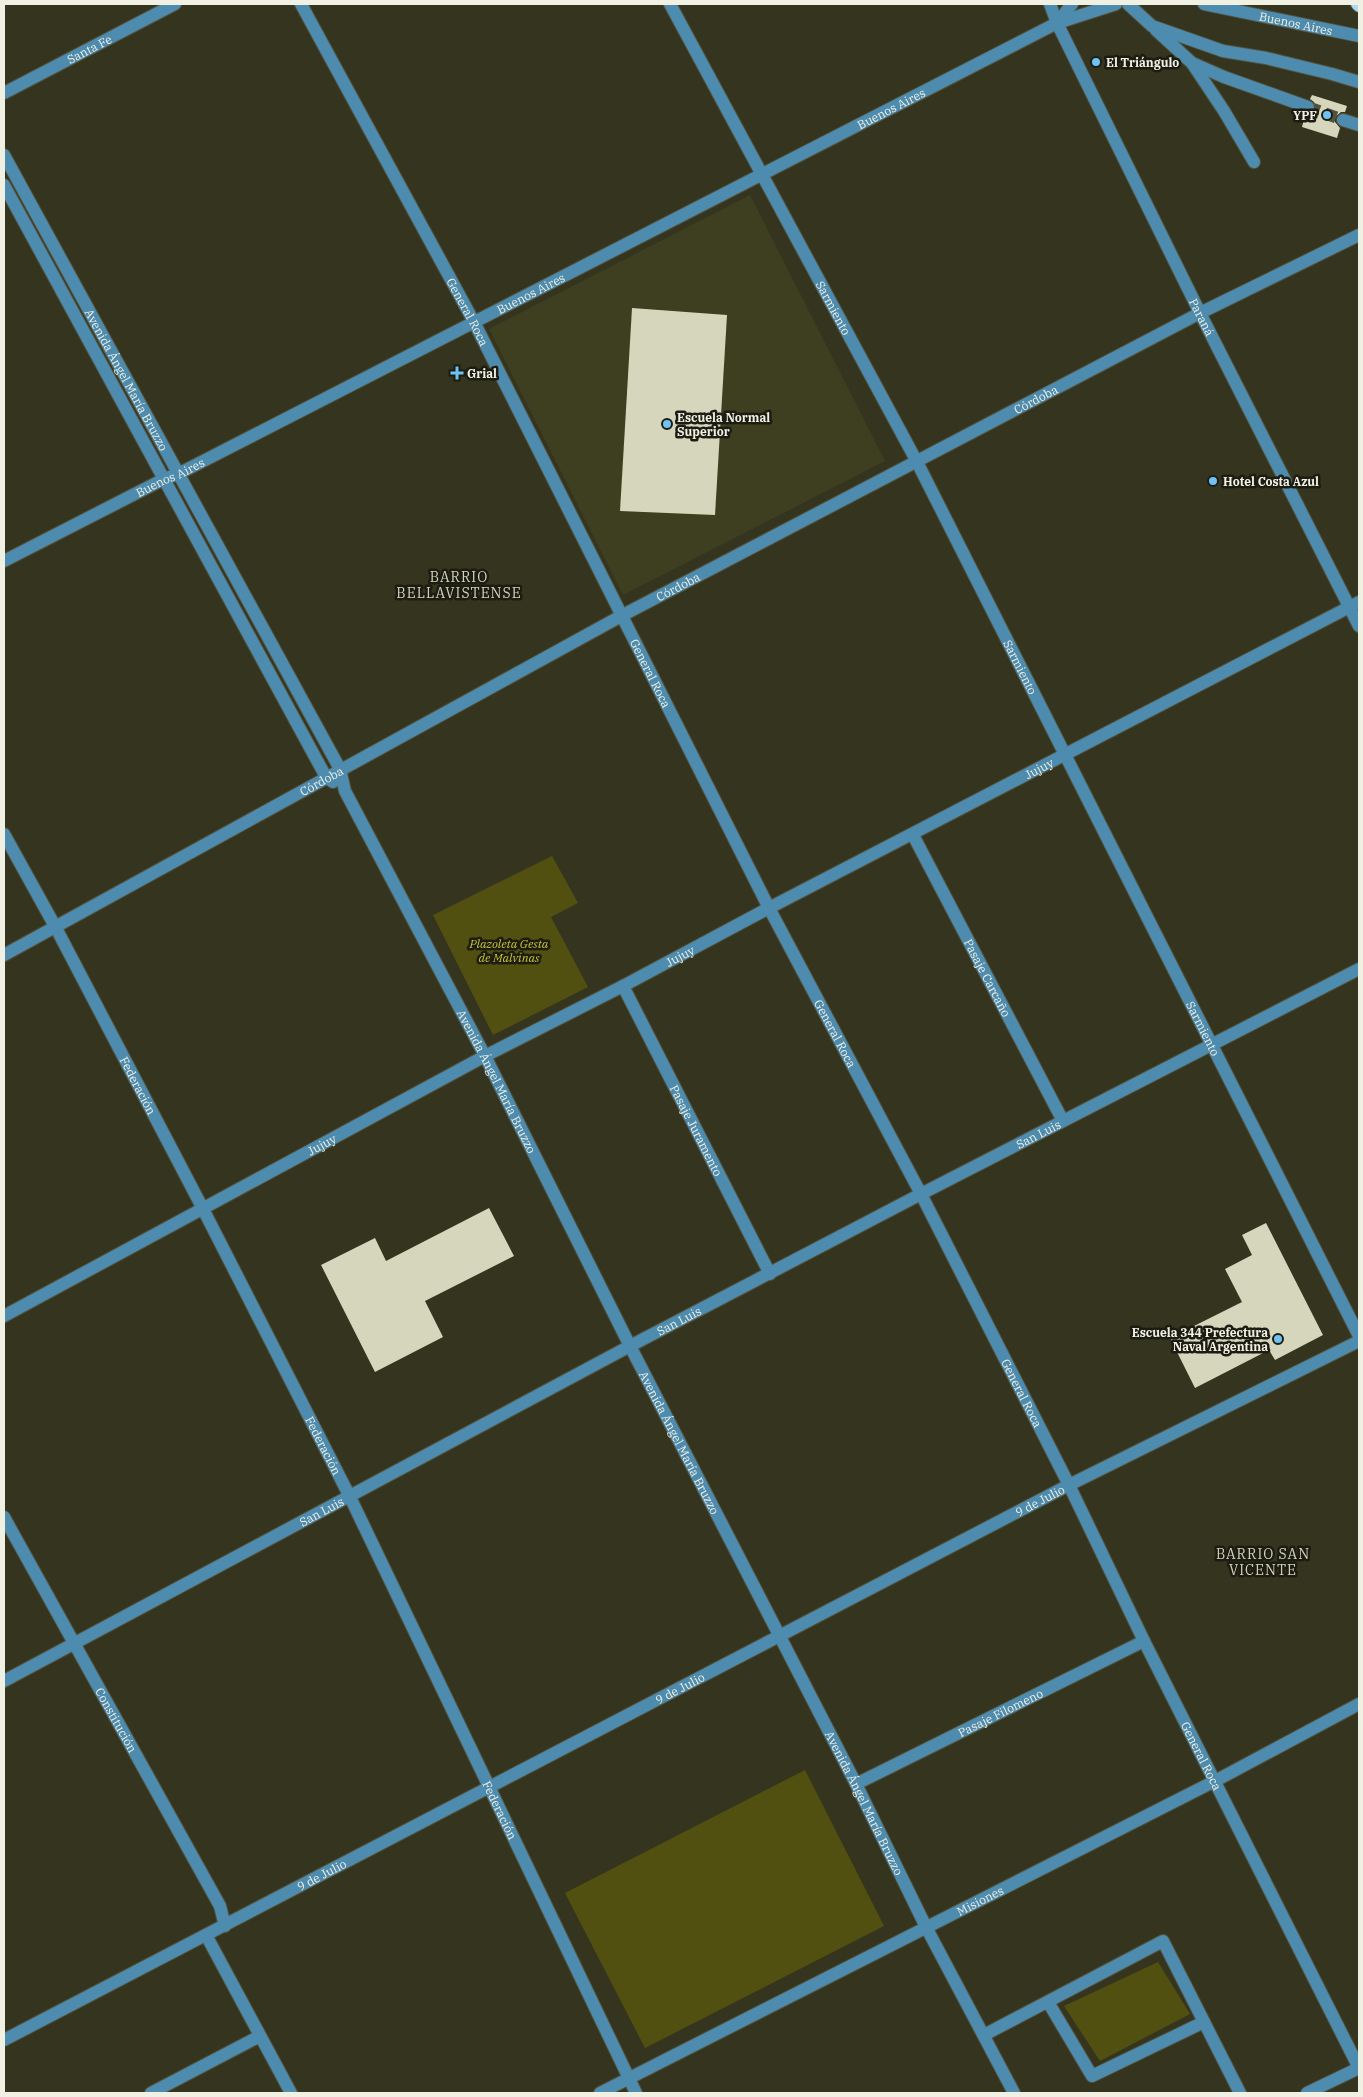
<svg xmlns="http://www.w3.org/2000/svg" width="1363" height="2097" viewBox="0 0 1363 2097" font-family="'IBM Plex Serif',serif">
<style>
.built{fill:#3e3e20}
.green{fill:#515010}
.building{fill:#d5d6bb}
.lines{fill:none;stroke-linecap:round;stroke-linejoin:round}
.minor-tunnel{stroke:#51513c;stroke-width:12;stroke-dasharray:12 6;stroke-linecap:butt}
.minor-casing{stroke:#53533e;stroke-width:14}
.major-casing{stroke:#53533e;stroke-width:14}
.minor{stroke:#4d8baf;stroke-width:12}
.major{stroke:#abdaf7;stroke-width:12}
.poi-dot{fill:#6fc2f4;stroke:#1c1c12;stroke-width:2}
.labels{text-anchor:middle;dominant-baseline:central;stroke-width:5;stroke-linejoin:round;paint-order:stroke}
.street-label{font-size:12px;fill:#f0f0e3;stroke:#1c1c12}
.poi-label{font-size:12px;font-weight:bold;fill:#f0f0e3;stroke:#1c1c12;text-anchor:start}
.park-label{font-size:12px;font-style:italic;fill:#c8c533;stroke:#1c1c12}
.neighbourhood-label{font-size:14px;letter-spacing:1px;fill:#d0d1b6;stroke:#1c1c12}
</style>
<rect width="100%" height="100%" fill="#35351f"/>
<polygon class="built" points="750,195 885,461 623,595 489,329"/>
<g class="green">
<polygon points="552,856 578,903 551,917 588,987 493,1035 433,915"/>
<polygon points="805,1770 884,1926 645,2048 565,1893"/>
<polygon points="1158,1962 1190,2014 1100,2061 1064,2006"/>
</g>
<g class="building">
<polygon points="1312,95 1347,106 1345,112 1341,112 1335,117 1335,122 1340,128 1337,138 1302,127 1305,115 1313,113 1316,109 1314,102 1310,99"/>
<polygon points="632,308 727,315 715,515 620,511"/>
<polygon points="489,1208 514,1256 425,1301 443,1337 375,1372 321,1265 375,1238 386,1261"/>
<polygon points="1266,1223 1323,1335 1275,1360 1269,1350 1195,1388 1170,1338 1242,1302 1225,1269 1252,1255 1242,1235"/>
</g>
<g class="lines">
<polyline class="minor-tunnel" points="1308,107 1343,120"/>
<defs>
<g id="minor">
<path id="s1" d="M301 4 474 322 769 908 921 1194 1069 1485 1144 1641 1359 2068"/>
<path id="s2" d="M670 4 916 460 1359 1336"/>
<path id="s3" d="M1050 4 1057 23 1200 313 1359 626"/>
<polyline points="1128,4 1152,26 1223,51 1266,58 1332,74 1359,82"/>
<path id="s4" d="M1204 4 1359 36"/>
<polyline points="1057,23 1116,4"/>
<polyline points="1156,30 1192,63 1224,77 1308,107"/>
<polyline points="1192,63 1224,111 1254,162"/>
<path id="s5" d="M4 93 175 4"/>
<polyline points="1343,120 1359,125"/>
<path id="s6" d="M4 155 340 769 345 791 485 1056 630 1346 856 1784 926 1927 1014 2093"/>
<polyline points="4,185 326,777 333,782"/>
<path id="s7" d="M4 561 164 479 178 474 1057 23 1072 4"/>
<path id="s8" d="M4 834 56 928 202 1207 350 1497 636 2093"/>
<path id="s9" d="M913 835 1063 1121"/>
<path id="s10" d="M4 955 623 615 1200 313 1359 235"/>
<path id="s11" d="M623 986 770 1274"/>
<path id="s12" d="M4 1316 485 1056 623 986 769 908 1359 602"/>
<path id="s13" d="M4 1517 220 1906 225 1926"/>
<path id="s14" d="M4 1681 630 1346 921 1194 1359 969"/>
<path id="s15" d="M856 1784 1144 1641"/>
<polyline points="206,1935 291,2093"/>
<polyline points="1048,2002 1092,2076 1204,2022"/>
<polyline points="984,2035 1163,1941 1240,2093"/>
<path id="s16" d="M4 2040 1069 1485 1359 1341"/>
<polyline points="151,2093 260,2036"/>
<path id="s17" d="M600 2093 1215 1781 1359 1704"/>
<polyline points="1307,2093 1359,2068"/>
</g>
<polyline id="major" points="1357,4 1359,6"/>
</defs>
<use href="#minor" class="minor-casing"/>
<use href="#major" class="major-casing"/>
<use href="#minor" class="minor"/>
<use href="#major" class="major"/>
</g>
<g class="poi-dot">
<circle cx="1096" cy="62" r="5"/>
<circle cx="1327" cy="115" r="5"/>
<path d="M454.5 365.5h5v5h5v5h-5v5h-5v-5h-5v-5h5z"/>
<circle cx="667" cy="424" r="5"/>
<circle cx="1213" cy="481" r="5"/>
<circle cx="1278" cy="1339" r="5"/>
</g>
<g class="labels">
<g class="street-label">
<text stroke="none"><textPath href="#s4" startOffset="94">Buenos Aires</textPath></text>
<text stroke="none"><textPath href="#s5" startOffset="96">Santa Fe</textPath></text>
<text stroke="none"><textPath href="#s7" startOffset="996">Buenos Aires</textPath></text>
<text stroke="none"><textPath href="#s7" startOffset="591">Buenos Aires</textPath></text>
<text stroke="none"><textPath href="#s2" startOffset="345">Sarmiento</textPath></text>
<text stroke="none"><textPath href="#s1" startOffset="350">General Roca</textPath></text>
<text stroke="none"><textPath href="#s3" startOffset="348">Paraná</textPath></text>
<text stroke="none"><textPath href="#s6" startOffset="256">Avenida Ángel María Bruzzo</textPath></text>
<text stroke="none"><textPath href="#s10" startOffset="1172">Córdoba</textPath></text>
<text stroke="none"><textPath href="#s7" startOffset="186">Buenos Aires</textPath></text>
<text stroke="none"><textPath href="#s10" startOffset="768">Córdoba</textPath></text>
<text stroke="none"><textPath href="#s2" startOffset="750">Sarmiento</textPath></text>
<text stroke="none"><textPath href="#s1" startOffset="755">General Roca</textPath></text>
<text stroke="none"><textPath href="#s12" startOffset="1171">Jujuy</textPath></text>
<text stroke="none"><textPath href="#s10" startOffset="362">Córdoba</textPath></text>
<text stroke="none"><textPath href="#s12" startOffset="766">Jujuy</textPath></text>
<text stroke="none"><textPath href="#s9" startOffset="161">Pasaje Carcaño</textPath></text>
<text stroke="none"><textPath href="#s2" startOffset="1155">Sarmiento</textPath></text>
<text stroke="none"><textPath href="#s1" startOffset="1160">General Roca</textPath></text>
<text stroke="none"><textPath href="#s6" startOffset="1050">Avenida Ángel María Bruzzo</textPath></text>
<text stroke="none"><textPath href="#s8" startOffset="285">Federación</textPath></text>
<text stroke="none"><textPath href="#s11" startOffset="162">Pasaje Juramento</textPath></text>
<text stroke="none"><textPath href="#s14" startOffset="1170">San Luis</textPath></text>
<text stroke="none"><textPath href="#s12" startOffset="361">Jujuy</textPath></text>
<text stroke="none"><textPath href="#s14" startOffset="765">San Luis</textPath></text>
<text stroke="none"><textPath href="#s1" startOffset="1565">General Roca</textPath></text>
<text stroke="none"><textPath href="#s6" startOffset="1455">Avenida Ángel María Bruzzo</textPath></text>
<text stroke="none"><textPath href="#s8" startOffset="690">Federación</textPath></text>
<text stroke="none"><textPath href="#s16" startOffset="1168">9 de Julio</textPath></text>
<text stroke="none"><textPath href="#s14" startOffset="360">San Luis</textPath></text>
<text stroke="none"><textPath href="#s16" startOffset="762">9 de Julio</textPath></text>
<text stroke="none"><textPath href="#s15" startOffset="161">Pasaje Filomeno</textPath></text>
<text stroke="none"><textPath href="#s13" startOffset="232">Constitución</textPath></text>
<text stroke="none"><textPath href="#s1" startOffset="1970">General Roca</textPath></text>
<text stroke="none"><textPath href="#s6" startOffset="1860">Avenida Ángel María Bruzzo</textPath></text>
<text stroke="none"><textPath href="#s8" startOffset="1095">Federación</textPath></text>
<text stroke="none"><textPath href="#s16" startOffset="358">9 de Julio</textPath></text>
<text stroke="none"><textPath href="#s17" startOffset="426">Misiones</textPath></text>
</g>
<g class="poi-label">
<text x="1106" y="62">El Triángulo</text>
<text x="1317" y="115" text-anchor="end">YPF</text>
<text x="467" y="373">Grial</text>
<text x="677" y="417">Escuela Normal<tspan x="677" dy="14">Superior</tspan></text>
<text x="1223" y="481">Hotel Costa Azul</text>
<text x="1268" y="1332" text-anchor="end">Escuela 344 Prefectura<tspan x="1268" dy="14">Naval Argentina</tspan></text>
</g>
<g class="park-label">
<text x="509" y="943">Plazoleta Gesta<tspan x="509" dy="14">de Malvinas</tspan></text>
</g>
<g class="neighbourhood-label">
<text x="459" y="577">BARRIO<tspan x="459" dy="16">BELLAVISTENSE</tspan></text>
<text x="1263" y="1554">BARRIO SAN<tspan x="1263" dy="16">VICENTE</tspan></text>
</g>
</g>
<rect width="1363" height="2097" fill="none" stroke="#f0f0e3" stroke-width="10"/>
</svg>
